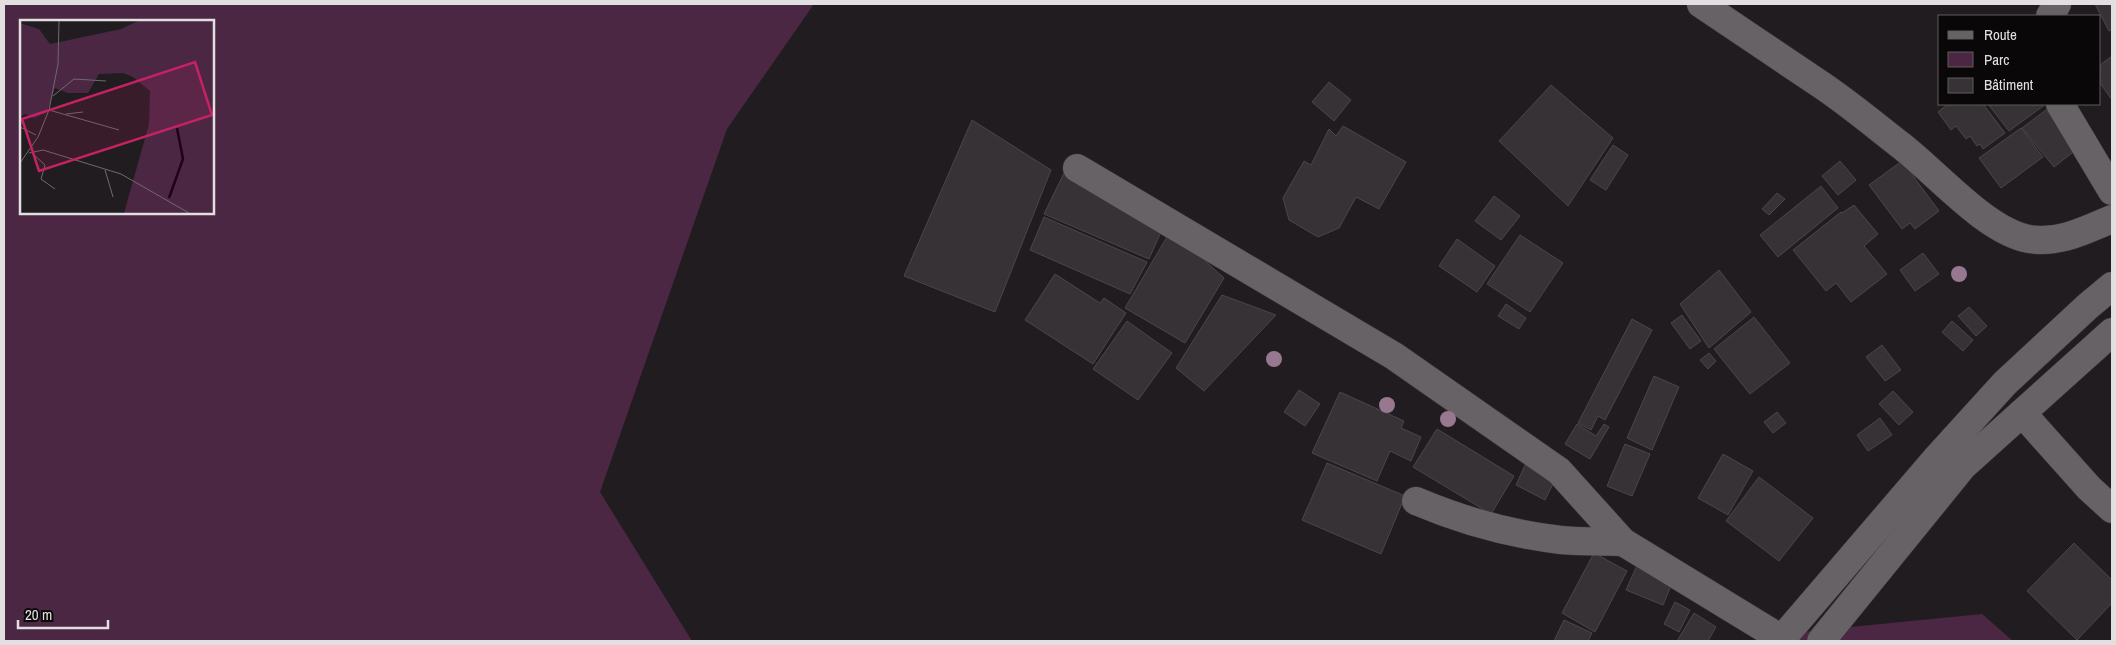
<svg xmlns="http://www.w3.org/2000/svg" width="2116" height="645" viewBox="0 0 2116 645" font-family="'Archivo Narrow',sans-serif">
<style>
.green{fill:#4b2743;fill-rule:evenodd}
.building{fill:#363235;stroke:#4b4649}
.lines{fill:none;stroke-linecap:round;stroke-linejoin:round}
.minor-casing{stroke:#3a3739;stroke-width:29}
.tertiary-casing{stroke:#3a3739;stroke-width:29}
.secondary-casing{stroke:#3a3739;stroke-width:29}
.minor{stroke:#676266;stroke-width:28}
.tertiary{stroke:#676266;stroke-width:28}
.secondary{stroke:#676266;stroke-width:28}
.tree{fill:#987890}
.inset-river{fill:none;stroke:#21001b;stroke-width:2.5}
.inset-road{fill:none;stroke:#6e6a6d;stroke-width:1}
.view{fill:#c42262;fill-opacity:0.15;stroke:#c42262;stroke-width:2.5}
.inset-edge{fill:none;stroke:#e2dfe1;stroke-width:2.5}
</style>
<rect width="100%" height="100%" fill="#201c1f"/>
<g class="green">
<path d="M4 4H814L727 129 600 492 692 641H4ZM21 21H212V212H21Z"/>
<polygon points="1982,614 2013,641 1780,641 1782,639 1810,631"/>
</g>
<g class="building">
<polygon points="2095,4 2112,4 2112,29 2109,31"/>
<polygon points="2112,56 2112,100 2100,83 2100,65"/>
<polygon points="1329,82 1351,100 1334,121 1312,102"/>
<polygon points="1551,85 1613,138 1568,206 1499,141"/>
<polygon points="1948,104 1983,104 2005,133 1983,149 1980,144 1977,146 1970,136 1966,139 1956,126 1951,130 1938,112"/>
<polygon points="1988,104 2046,104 2009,131"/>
<polygon points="2046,110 2077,149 2054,167 2022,128"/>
<polygon points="972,120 1051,170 995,312 904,276"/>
<polygon points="1343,126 1406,162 1379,209 1356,197 1339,228 1318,237 1289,220 1283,198 1304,161 1311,165 1329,129 1336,136"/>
<polygon points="2021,128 2043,157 2001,188 1979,158"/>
<polygon points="1613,145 1628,155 1606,190 1590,180"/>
<polygon points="1840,161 1856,180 1838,195 1822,176"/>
<polygon points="1902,161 1939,211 1915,229 1910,223 1902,229 1869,185"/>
<polygon points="1066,169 1161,232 1149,259 1044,214"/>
<polygon points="1821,186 1838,208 1778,257 1760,235"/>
<polygon points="1777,193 1785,199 1769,215 1762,209"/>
<polygon points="1494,196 1520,216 1501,240 1475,221"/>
<polygon points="1854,205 1878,234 1864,246 1887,274 1851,302 1836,283 1826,291 1793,250 1841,212 1842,213"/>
<polygon points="1044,217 1147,262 1130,294 1030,250"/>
<polygon points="1171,230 1224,278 1185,343 1125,308"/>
<polygon points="1520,235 1563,263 1530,312 1487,284"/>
<polygon points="1457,239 1495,266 1477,292 1439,266"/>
<polygon points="1923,253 1939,274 1915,291 1900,270"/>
<polygon points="1719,270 1751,312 1709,348 1680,304"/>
<polygon points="1055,274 1100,303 1104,298 1126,313 1093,364 1025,320"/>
<polygon points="1222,295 1276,315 1204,391 1176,368"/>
<polygon points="1506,304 1526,318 1519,329 1498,316"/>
<polygon points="1969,307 1987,326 1976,336 1958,316"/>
<polygon points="1682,315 1701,341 1690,349 1671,323"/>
<polygon points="1754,317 1790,363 1750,394 1714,349"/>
<polygon points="1632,319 1652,330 1605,420 1598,416 1591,430 1578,423"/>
<polygon points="1127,321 1172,353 1138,400 1093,369"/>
<polygon points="1952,321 1973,340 1963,351 1942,332"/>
<polygon points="1882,345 1901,370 1885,381 1866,357"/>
<polygon points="1709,353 1716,361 1708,369 1700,360"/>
<polygon points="1654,376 1679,387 1652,450 1627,438"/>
<polygon points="1299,390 1320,404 1305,426 1284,412"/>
<polygon points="1893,391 1913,412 1899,425 1879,404"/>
<polygon points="1340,392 1404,421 1401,428 1421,437 1411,461 1390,451 1377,481 1312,453"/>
<polygon points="1777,412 1786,423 1773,433 1764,422"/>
<polygon points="1880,418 1892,435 1868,451 1857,435"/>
<polygon points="1577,424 1596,436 1604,424 1609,427 1590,459 1565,444"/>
<polygon points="1437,429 1514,476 1491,514 1413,467"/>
<polygon points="1625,444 1650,454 1632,496 1607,486"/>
<polygon points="1723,454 1753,471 1728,515 1698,498"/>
<polygon points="1327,463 1405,496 1381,554 1302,520"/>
<polygon points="1526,463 1556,478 1545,500 1516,485"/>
<polygon points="1759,477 1813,518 1779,561 1726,521"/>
<polygon points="2074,543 2112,580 2112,603 2077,640 2027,591"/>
<polygon points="1594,553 1627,571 1595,632 1562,613"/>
<polygon points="1639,561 1675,576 1663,605 1626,590"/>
<polygon points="1675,602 1690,610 1679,632 1664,624"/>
<polygon points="1694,613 1716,627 1708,641 1677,641"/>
<polygon points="1564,620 1592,633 1588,641 1554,641"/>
</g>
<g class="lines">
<defs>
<g id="minor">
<polyline points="2050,16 2057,4"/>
<polyline points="2060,104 2112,191"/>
<polyline points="1077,168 1394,356 1559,471 1623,542 1782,639"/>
<polyline points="2022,413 2089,488 2112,509"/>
<path d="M1416 501C1463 521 1510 534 1561 540 1581 542 1603 541 1623 542"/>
</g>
<path id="tertiary" d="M1701 4C1740 30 1778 56 1817 82 1846 101 1872 123 1899 144 1935 171 1985 231 2029 239 2060 244 2085 230 2112 219"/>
<g id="secondary">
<polyline points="1780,641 1935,460 2005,383 2088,306 2112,286"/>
<polyline points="1821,641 1963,466 2112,332"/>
</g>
</defs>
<use href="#minor" class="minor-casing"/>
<use href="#tertiary" class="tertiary-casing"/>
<use href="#secondary" class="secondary-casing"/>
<use href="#minor" class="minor"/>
<use href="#tertiary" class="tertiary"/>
<use href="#secondary" class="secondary"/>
</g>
<g class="tree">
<circle cx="1959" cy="274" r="8"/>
<circle cx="1274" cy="359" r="8"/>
<circle cx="1387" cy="405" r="8"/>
<circle cx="1448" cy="419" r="8"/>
</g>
<g transform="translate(20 20)">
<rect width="194" height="194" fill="#201c1f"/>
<path d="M118 1H194L193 193H104L129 104 130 71 113 57 103 53 79 54 68 73H48L35 68 27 92 14 98 5 94 0 97V3L19 9 30 24 101 9Z" fill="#4b2743"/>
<path class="inset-river" d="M149 178 163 139 157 108"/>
<path class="inset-road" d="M33 76 54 59 86 61M29 90 99 110M46 94 63 92M0 107 16 115M9 133 23 130 101 154 169 193M13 134 25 145 21 159 35 169M0 143 18 117 29 90 38 44 39 1M85 150 93 177"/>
<path class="view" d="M175 42 192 95 19 151 2 99Z"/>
<rect width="194" height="194" class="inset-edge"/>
</g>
<rect width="2116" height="645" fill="none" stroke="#e2dfe1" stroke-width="10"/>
<rect x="1938" y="15" width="162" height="90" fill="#090708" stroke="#605d5f"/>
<rect x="1948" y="31" width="25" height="8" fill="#676266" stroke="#605d5f"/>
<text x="1984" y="40" font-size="15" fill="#e2dfe1">Route</text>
<rect x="1948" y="52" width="25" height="15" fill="#4b2743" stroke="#605d5f"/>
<text x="1984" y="65" font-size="15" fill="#e2dfe1">Parc</text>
<rect x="1948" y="78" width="25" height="15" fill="#363235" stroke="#605d5f"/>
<text x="1984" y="90" font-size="15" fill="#e2dfe1">Bâtiment</text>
<path d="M18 620v8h90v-8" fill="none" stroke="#e2dfe1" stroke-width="2.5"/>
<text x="25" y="620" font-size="15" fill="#e2dfe1" stroke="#090708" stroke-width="4" paint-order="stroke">20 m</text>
</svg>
